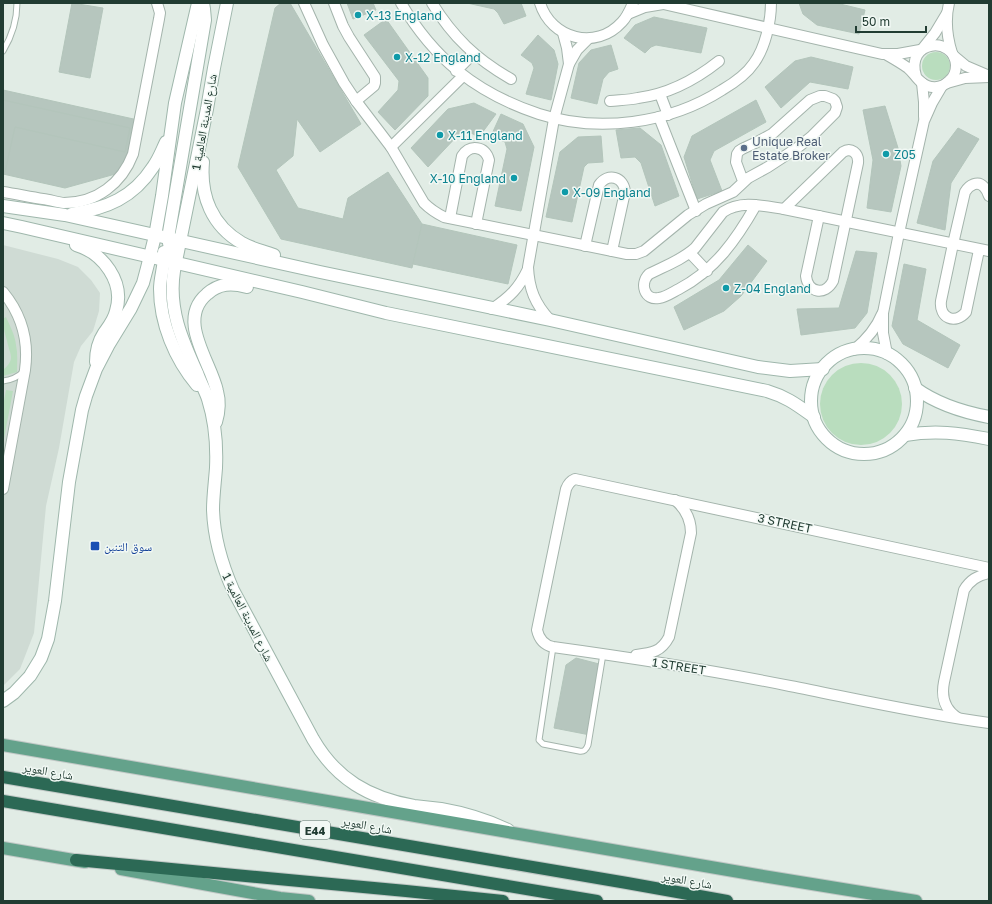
<svg xmlns="http://www.w3.org/2000/svg" width="992" height="904" viewBox="0 0 992 904" font-family="'Golos Text','Noto Naskh Arabic',sans-serif">
<style>
.built{fill:#cfdbd4}
.green{fill:#b9ddbe}
.building{fill:#b6c6be;stroke:#b3c5bb}
.lines{fill:none;stroke-linecap:round;stroke-linejoin:round}
.lane-casing{stroke:#a4b4ac;stroke-width:7}
.street-casing{stroke:#a4b4ac;stroke-width:12}
.secondary-casing{stroke:#9fb7ac;stroke-width:14}
.primary-casing{stroke:#c1c8c6;stroke-width:14}
.highway-casing{stroke:#c1c8c6;stroke-width:14}
.lane{stroke:#fff;stroke-width:5}
.street{stroke:#fff;stroke-width:10}
.secondary{stroke:#fff;stroke-width:12}
.primary{stroke:#64a28b;stroke-width:12}
.highway{stroke:#2c6955;stroke-width:12}
.culture-dot{fill:#0f9aa8;stroke:#f1f8f4;stroke-width:1.5}
.service-dot{fill:#5c6f8a;stroke:#f1f8f4;stroke-width:1.5}
.transit-dot{fill:#1a4fb4;stroke:#f1f8f4;stroke-width:1.5}
.labels{text-anchor:middle;dominant-baseline:central;stroke-width:3;stroke-linejoin:round;paint-order:stroke}
.shield{fill:#f1f8f4;stroke:#5f746c;stroke-width:1}
.shield-label{font-size:11px;font-weight:bold;fill:#213c32}
.culture-label{font-size:12px;fill:#0d838f;stroke:#f1f8f4;text-anchor:start}
.street-label{font-size:12px;fill:#213c32;stroke:#f1f8f4}
.service-label{font-size:12px;fill:#4e5e75;stroke:#f1f8f4;text-anchor:start}
.transit-label{font-size:12px;fill:#164399;stroke:#f1f8f4;text-anchor:start}
</style>
<rect width="100%" height="100%" fill="#e1ece5"/>
<polygon class="built" points="3,245 58,259 78,267 91,280 100,293 99,311 93,331 81,346 74,362 59,448 46,506 34,633 20,669 3,686"/>
<g class="green">
<circle cx="936" cy="66" r="14"/>
<path d="M6 317C10 326 15 335 16 345 18 354 17 363 17 372L3 376V370C16 359 10 355 7 341 5 334 3 327 3 319Z"/>
<circle cx="861" cy="404" r="41"/>
<polygon points="6,390 13,391 3,444 3,406"/>
</g>
<g class="building">
<polygon points="72,3 103,8 90,78 59,72"/>
<polygon points="281,3 290,3 361,124 320,152 297,119 293,156 276,170 298,208 343,219 348,198 388,172 422,224 412,268 281,239 238,167 275,8"/>
<polygon points="347,3 373,3 376,10 353,19"/>
<polygon points="467,3 521,3 526,16 504,24 498,13 494,9"/>
<polygon points="799,3 836,3 865,10 859,34 817,25 803,14"/>
<polygon points="654,17 707,28 701,53 656,45 651,47 645,53 624,38 635,25"/>
<polygon points="386,19 428,78 428,96 395,130 378,112 398,90 399,81 364,35"/>
<polygon points="538,35 554,50 558,64 551,100 526,94 534,68 532,63 521,55"/>
<polygon points="611,45 618,69 609,72 603,79 597,104 571,98 579,63 591,50"/>
<polygon points="811,57 853,67 848,89 810,82 781,108 765,87 795,61"/>
<polygon points="3,90 138,120 128,158 119,173 65,188 3,174"/>
<polygon points="3,100 130,128 125,152 15,127 5,172 3,171"/>
<polygon points="756,100 766,122 714,151 710,160 722,191 697,199 684,157 692,136"/>
<polygon points="474,103 496,114 479,137 467,131 459,134 428,167 411,148 448,109"/>
<polygon points="885,106 898,148 901,166 891,212 867,208 873,160 863,110"/>
<polygon points="501,114 523,124 534,147 521,211 495,206 507,149 505,142 491,136"/>
<polygon points="640,128 661,145 679,196 655,206 641,163 635,157 621,158 616,130"/>
<polygon points="958,128 979,139 951,183 945,230 917,223 933,161"/>
<polygon points="601,136 603,162 588,163 584,167 572,222 546,217 560,152 578,137"/>
<polygon points="422,224 517,245 508,284 413,264"/>
<polygon points="748,245 767,261 741,296 724,311 684,330 674,307 719,280"/>
<polygon points="856,251 877,253 867,313 855,328 801,335 797,309 839,308"/>
<polygon points="904,264 926,269 917,320 960,345 948,368 903,344 892,326"/>
<polygon points="576,658 603,665 590,735 554,728 566,665"/>
</g>
<g class="lines">
<defs>
<g id="lane">
<path d="M3 51C12 36 17 20 17 3"/>
<path d="M3 381C11 380 17 378 23 372"/>
<path d="M553 647 539 740 543 744 579 751C584 752 586 750 588 745L603 654"/>
</g>
<g id="street">
<path d="M304 3 323 45 344 83 356 101 391 147 424 203C430 209 436 213 444 217L627 254H636L644 251 688 215 706 204 733 192 748 178 768 167 797 148 811 137 835 113 837 107 835 101 833 99 825 96H820L810 100 772 134 757 142 742 149 739 151 737 154 736 162 743 181"/>
<polyline points="334,3 343,26 349,37 375,77 375,83 374,86 356,101"/>
<path d="M401 3C434 59 476 93 539 114 598 133 669 124 722 90 734 83 746 75 754 63 765 48 771 22 771 3"/>
<path d="M432 3C453 37 476 59 511 79"/>
<path d="M540 3C551 39 596 51 622 22 627 17 630 10 633 3"/>
<polyline points="659,3 882,54 898,54 920,50"/>
<path d="M949 3C945 20 947 37 952 53"/>
<polyline points="628,14 645,7 663,4"/>
<polyline points="563,33 567,48 569,64"/>
<polyline points="923,48 935,33 947,13"/>
<path d="M887 55C894 59 901 63 908 68 913 72 916 78 921 82 929 89 941 89 949 81 954 77 956 71 956 65 954 35 905 40 916 76"/>
<polyline points="954,56 966,66 987,75"/>
<polyline points="456,71 473,54"/>
<polyline points="922,83 924,102 924,117"/>
<polyline points="947,83 965,78 989,77"/>
<polyline points="660,94 668,115"/>
<path d="M610 101C619 100 629 100 638 98 669 94 695 80 719 61"/>
<polyline points="659,117 696,211"/>
<polyline points="391,147 463,76"/>
<path d="M3 192C16 194 30 197 43 199 50 200 57 202 64 203 97 203 122 183 133 154L159 19 160 13 157 3"/>
<path d="M756 205C736 240 715 270 679 289 673 292 666 297 659 298 645 301 639 284 649 274 665 266 682 260 695 248L723 212C741 200 763 206 784 209L989 251"/>
<path d="M784 209 843 152C851 147 859 153 858 163L833 281C825 296 808 293 806 276L819 216"/>
<path d="M450 218 462 156C470 144 485 146 489 160L476 224"/>
<path d="M585 246 599 185C608 172 624 177 625 192L612 251"/>
<path d="M979 250 966 312C955 325 939 318 941 301L953 244 965 192C969 185 978 180 984 187 986 189 988 193 989 196"/>
<polyline points="690,253 707,271"/>
<path d="M3 292C22 315 29 341 25 370L3 489"/>
<path d="M492 309C510 297 519 288 528 269"/>
<path d="M550 320C535 304 529 289 528 267L554 119 569 64 577 50 588 39"/>
<path d="M854 350C866 340 876 329 882 314"/>
<polyline points="887,354 883,333 883,313 899,233 924,121 932,103 942,86"/>
<path d="M989 568 575 479C570 481 568 484 566 489L537 630C539 639 544 645 553 647 633 658 711 670 790 686 856 699 922 714 989 723"/>
<path d="M636 655C652 653 661 652 669 637L691 533C691 519 686 509 675 500"/>
<path d="M958 718C945 710 941 697 944 682L964 590C970 580 977 576 989 573"/>
</g>
<g id="secondary">
<path d="M227 3 214 68 207 109 174 271C168 309 182 340 197 373 200 382 205 390 208 399 215 421 217 445 216 468 215 482 213 496 213 510 214 538 222 565 233 590L313 739C336 779 369 798 414 806 423 807 432 808 441 809 464 813 487 820 508 830"/>
<path d="M203 162C200 196 212 226 242 243 252 249 264 251 274 255"/>
<polyline points="3,206 65,215 320,272 550,320 758,367 790,371 823,369"/>
<path d="M72 214C107 208 133 198 153 167 159 159 162 150 166 142"/>
<path d="M3 223 22 227 302 292 386 313 767 391C787 397 797 405 814 417"/>
<path d="M76 245C103 253 125 282 116 311 114 320 109 326 104 333 98 342 96 351 96 362"/>
<path d="M164 252C165 264 160 277 160 289 160 323 175 359 197 385"/>
<polyline points="176,262 171,253 168,238 205,20 204,9 203,3"/>
<circle cx="864" cy="401" r="53"/>
<path d="M915 388C937 404 962 412 989 417"/>
<path d="M216 422C219 412 220 402 217 391 211 362 176 320 207 294 219 283 232 283 247 287"/>
<path d="M905 435C936 430 958 433 989 439"/>
<polyline points="3,701 14,693 30,676 41,658 48,639 55,601 69,482 82,410 86,396 96,369 109,344 131,308 143,283 147,268 155,236 162,196 175,103 198,3"/>
</g>
<g id="primary">
<polyline points="3,745 757,875 916,901"/>
<polyline points="3,848 85,862"/>
<polyline points="121,869 280,898 309,901"/>
</g>
<g id="highway">
<polyline points="3,777 627,883 727,901"/>
<polyline points="3,801 597,901"/>
<polyline points="76,860 406,891 503,901"/>
</g>
</defs>
<use href="#lane" class="lane-casing"/>
<use href="#street" class="street-casing"/>
<use href="#secondary" class="secondary-casing"/>
<use href="#primary" class="primary-casing"/>
<use href="#highway" class="highway-casing"/>
<use href="#lane" class="lane"/>
<use href="#street" class="street"/>
<use href="#secondary" class="secondary"/>
<use href="#primary" class="primary"/>
<use href="#highway" class="highway"/>
</g>
<g class="culture-dot">
<circle cx="358" cy="15" r="4"/>
<circle cx="397" cy="57" r="4"/>
<circle cx="440" cy="135" r="4"/>
<circle cx="886" cy="154" r="4"/>
<circle cx="514" cy="178" r="4"/>
<circle cx="565" cy="192" r="4"/>
<circle cx="726" cy="288" r="4"/>
</g>
<circle class="service-dot" cx="744" cy="148" r="4"/>
<rect class="transit-dot" x="90" y="541" width="10" height="10" rx="2"/>
<g class="labels">
<rect class="shield" x="300" y="821" width="30" height="18" rx="3"/>
<g class="shield-label">
<text x="315" y="830">E44</text>
</g>
<g class="culture-label">
<text x="366" y="15">X-13 England</text>
<text x="405" y="57">X-12 England</text>
<text x="448" y="135">X-11 England</text>
<text x="894" y="154">Z05</text>
<text x="506" y="178" text-anchor="end">X-10 England</text>
<text x="573" y="192">X-09 England</text>
<text x="734" y="288">Z-04 England</text>
</g>
<g class="street-label">
<text transform="translate(204 122) rotate(-80)">شارع المدينة العالمية 1</text>
<text transform="translate(785 523) rotate(12)">3 STREET</text>
<text transform="translate(248 617) rotate(63)">شارع المدينة العالمية 1</text>
<text transform="translate(679 666) rotate(9)">1 STREET</text>
<text transform="translate(48 771) rotate(10)">شارع العوير</text>
<text transform="translate(367 825) rotate(10)">شارع العوير</text>
<text transform="translate(687 880) rotate(10)">شارع العوير</text>
</g>
<g class="service-label">
<text x="752" y="141">Unique Real<tspan x="752" dy="14">Estate Broker</tspan></text>
</g>
<g class="transit-label">
<text x="104" y="546">سوق التنبن</text>
</g>
</g>
<rect width="992" height="904" fill="none" stroke="#213c32" stroke-width="8"/>
<path d="M856 26v6h70v-6" fill="none" stroke="#213c32" stroke-width="2"/>
<text x="862" y="26" font-size="12" fill="#213c32" stroke="#f1f8f4" stroke-width="3" paint-order="stroke">50 m</text>
</svg>
